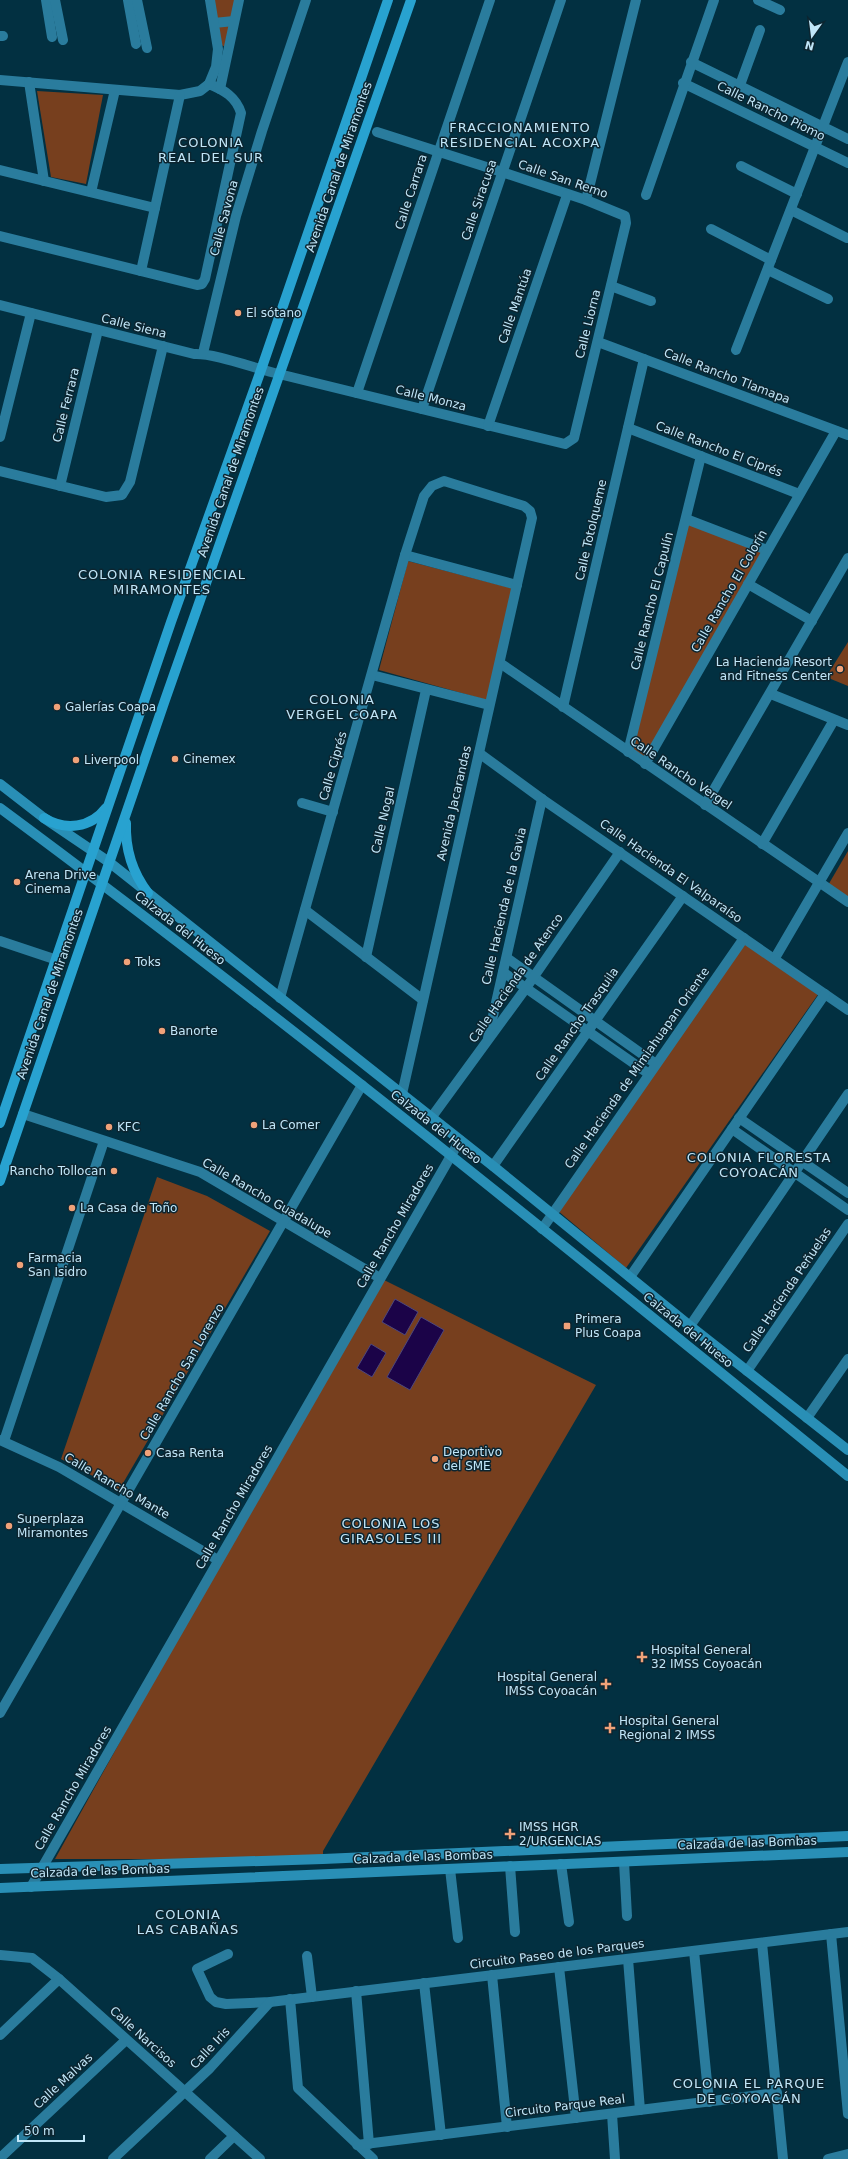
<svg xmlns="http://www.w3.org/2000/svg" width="848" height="2159" viewBox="0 0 848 2159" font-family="'DejaVu Sans',sans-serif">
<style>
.green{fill:#773f1e}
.water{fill:#1b0348;stroke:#4d477d}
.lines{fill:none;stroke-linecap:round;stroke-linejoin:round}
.minor{stroke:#2a7c9d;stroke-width:10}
.secondary{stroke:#298fb6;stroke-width:10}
.primary{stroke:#28a2d0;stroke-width:10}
.poi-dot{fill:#f0a279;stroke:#0c2530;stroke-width:1.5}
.labels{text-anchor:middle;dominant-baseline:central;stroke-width:3;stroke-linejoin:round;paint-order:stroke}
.street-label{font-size:12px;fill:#c1e6f8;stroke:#0c2530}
.poi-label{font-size:12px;fill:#c1e6f8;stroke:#0c2530;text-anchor:start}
.neighbourhood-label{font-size:13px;letter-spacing:1px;fill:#c1e6f8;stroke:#0c2530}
</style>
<rect width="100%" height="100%" fill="#023041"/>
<g class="green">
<polygon points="213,0 235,0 225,47 220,44"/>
<polygon points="37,91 103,95 86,184 51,177"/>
<polygon points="688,522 765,551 646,759 630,749"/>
<polygon points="408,561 515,589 490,701 379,670"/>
<polygon points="848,642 848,686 826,677"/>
<polygon points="848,851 848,900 827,887"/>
<polygon points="745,943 819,993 626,1268 557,1210"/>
<polygon points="157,1177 207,1196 270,1231 119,1490 61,1459"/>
<polygon points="382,1279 596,1385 323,1851 323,1859 55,1859 222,1558"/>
</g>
<g class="water">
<polygon points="395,1299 418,1312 405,1335 382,1322"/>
<polygon points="421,1317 444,1330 410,1390 387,1377"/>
<polygon points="371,1344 386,1353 372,1377 357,1368"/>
</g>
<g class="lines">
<g class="minor">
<polyline points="46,0 52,37"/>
<polyline points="55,0 63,40"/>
<polyline points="128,0 136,44"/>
<polyline points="137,0 147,48"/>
<polyline points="758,0 780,10"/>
<polyline points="214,23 234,21"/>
<polyline points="0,36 3,36"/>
<polyline points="691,62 848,139"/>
<path d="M0 80 180 95 200 91 209 84C224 90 236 97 241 113L205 279 202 284 197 285 0 236"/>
<polyline points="29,82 44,181"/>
<polyline points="683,83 848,163"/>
<polyline points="209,84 216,67 218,49 210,0"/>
<polyline points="740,85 760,30"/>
<polyline points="220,89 239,0"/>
<polyline points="741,166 797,194"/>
<polyline points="0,170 155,208"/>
<polyline points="91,192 115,90"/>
<polyline points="646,195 714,0"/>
<polyline points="586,200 636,0"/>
<polyline points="791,210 847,238"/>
<polyline points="711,229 771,260"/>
<polyline points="768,270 828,299"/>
<polyline points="141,271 180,95"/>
<polyline points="611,286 651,301"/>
<path d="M0 305 194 354C215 353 256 369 279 374 374 397 469 421 565 444L574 438 626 223 625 216 586 200 502 172 377 132"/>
<polyline points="598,342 848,435"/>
<polyline points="736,350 848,62"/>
<polyline points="203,353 236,216 262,131 306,0"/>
<polyline points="357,393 490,0"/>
<polyline points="422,409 561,0"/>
<polyline points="488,426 567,195"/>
<polyline points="628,428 799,494"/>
<polyline points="0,437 31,313"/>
<polyline points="0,471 106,497 122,495 130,482 163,346"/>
<polyline points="60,486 98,330"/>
<polyline points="686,519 767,550"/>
<polyline points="405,555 517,585"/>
<polyline points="748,584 812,621"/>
<polyline points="500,663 848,902"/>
<polyline points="372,675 489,705"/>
<polyline points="771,694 848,725"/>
<polyline points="563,707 644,359"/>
<polyline points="628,752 701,456"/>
<polyline points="479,753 542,799 848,1010"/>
<polyline points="645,764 836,431"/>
<polyline points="302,803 333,812"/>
<polyline points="705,805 848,558"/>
<polyline points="762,844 834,720"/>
<polyline points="305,910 423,1000"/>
<polyline points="0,941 54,959"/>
<polyline points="366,957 426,690"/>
<polyline points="507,958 656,1064"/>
<polyline points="775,958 848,833"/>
<polyline points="503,972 649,1074"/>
<polyline points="280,998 405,555 424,496 432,486 444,481 524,506 530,511 532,518 402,1094"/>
<polyline points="488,1038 542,799"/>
<polyline points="23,1114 200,1172 380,1278"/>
<polyline points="431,1118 526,988 620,852"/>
<polyline points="739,1118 848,1193"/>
<polyline points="732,1129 848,1210"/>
<polyline points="493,1166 683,896"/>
<polyline points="542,1229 744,938"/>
<polyline points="630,1277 825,994"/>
<polyline points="690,1326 848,1094"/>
<polyline points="747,1371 848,1224"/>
<polyline points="807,1418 848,1359"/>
<polyline points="0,1440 59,1467 218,1560"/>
<polyline points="4,1441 104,1141"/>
<polyline points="0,1713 362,1085"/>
<polyline points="624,1862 627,1916"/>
<polyline points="561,1864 569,1922"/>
<polyline points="510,1866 515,1932"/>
<polyline points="450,1869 458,1938"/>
<polyline points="31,1887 460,1140"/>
<polyline points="831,1934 848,2114"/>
<polyline points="762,1943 783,2159"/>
<polyline points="694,1951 709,2102"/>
<polyline points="228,1954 197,1969 210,1997 216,2002 226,2004 270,2002 848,1932"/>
<polyline points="0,1955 32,1958 59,1979 260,2159"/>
<polyline points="307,1956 312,1997"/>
<polyline points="628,1959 640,2110"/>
<polyline points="559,1967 576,2118"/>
<polyline points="492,1975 507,2127"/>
<polyline points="424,1983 441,2135"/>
<polyline points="356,1991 369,2144"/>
<polyline points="290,1999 298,2088 373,2159"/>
<polyline points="0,2035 59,1979"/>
<polyline points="612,2114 615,2159"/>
<polyline points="357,2145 777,2093"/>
<polyline points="0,2158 126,2040"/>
<polyline points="113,2159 210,2068 270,2002"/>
<polyline points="210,2159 234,2136"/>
<polyline points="828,2159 848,2154"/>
</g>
<g class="secondary">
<polyline points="0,784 44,818 109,862 493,1166 690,1326 848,1450"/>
<path d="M0 808C289 1022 569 1249 848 1476"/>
<polyline points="0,1869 323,1859 848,1836"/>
<polyline points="0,1888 848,1852"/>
</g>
<g class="primary">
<path d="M44 818C65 831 91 828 106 808"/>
<path d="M126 823C125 850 132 872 148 893"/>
<polyline points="0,1123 171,622 261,370 388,0"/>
<polyline points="0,1181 165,700 411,0"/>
</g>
</g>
<g class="poi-dot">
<circle cx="238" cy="313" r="4"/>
<circle cx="840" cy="669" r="4"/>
<circle cx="57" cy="707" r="4"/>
<circle cx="175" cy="759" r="4"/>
<circle cx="76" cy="760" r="4"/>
<circle cx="17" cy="882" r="4"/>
<circle cx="127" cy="962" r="4"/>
<circle cx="162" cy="1031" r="4"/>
<circle cx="254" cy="1125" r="4"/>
<circle cx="109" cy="1127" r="4"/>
<circle cx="114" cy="1171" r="4"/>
<circle cx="72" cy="1208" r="4"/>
<circle cx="20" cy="1265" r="4"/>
<rect x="563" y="1322" width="8" height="8" rx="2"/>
<circle cx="148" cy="1453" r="4"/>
<circle cx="435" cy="1459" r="4"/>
<circle cx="9" cy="1526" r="4"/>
<path d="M640 1651h4v4h4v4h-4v4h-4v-4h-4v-4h4z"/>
<path d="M604 1678h4v4h4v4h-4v4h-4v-4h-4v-4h4z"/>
<path d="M608 1722h4v4h4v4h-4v4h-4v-4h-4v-4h4z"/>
<path d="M508 1828h4v4h4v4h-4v4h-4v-4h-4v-4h4z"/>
</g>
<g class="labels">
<g class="street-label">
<text transform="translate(771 111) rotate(26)">Calle Rancho Piomo</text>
<text transform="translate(339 167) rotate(-71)">Avenida Canal de Miramontes</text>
<text transform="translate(563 179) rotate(19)">Calle San Remo</text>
<text transform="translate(411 192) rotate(-72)">Calle Carrara</text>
<text transform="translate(479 200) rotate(-71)">Calle Siracusa</text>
<text transform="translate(224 218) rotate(-75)">Calle Savona</text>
<text transform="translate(515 306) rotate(-71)">Calle Mantúa</text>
<text transform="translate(588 324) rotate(-76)">Calle Liorna</text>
<text transform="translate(134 326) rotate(14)">Calle Siena</text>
<text transform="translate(727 376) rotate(21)">Calle Rancho Tlamapa</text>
<text transform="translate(431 398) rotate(14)">Calle Monza</text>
<text transform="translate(66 405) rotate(-76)">Calle Ferrara</text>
<text transform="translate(719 449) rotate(21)">Calle Rancho El Ciprés</text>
<text transform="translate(231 472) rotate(-71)">Avenida Canal de Miramontes</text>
<text transform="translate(591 530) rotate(-77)">Calle Totolqueme</text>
<text transform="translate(729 591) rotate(-60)">Calle Rancho El Colorín</text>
<text transform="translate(652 601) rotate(-76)">Calle Rancho El Capulín</text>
<text transform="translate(333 766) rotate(-74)">Calle Ciprés</text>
<text transform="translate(681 773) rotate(34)">Calle Rancho Vergel</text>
<text transform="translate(454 803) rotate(-77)">Avenida Jacarandas</text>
<text transform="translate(383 820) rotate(-77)">Calle Nogal</text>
<text transform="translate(671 871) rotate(35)">Calle Hacienda El Valparaíso</text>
<text transform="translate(504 906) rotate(-77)">Calle Hacienda de la Gavia</text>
<text transform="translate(180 928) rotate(38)">Calzada del Hueso</text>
<text transform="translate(516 978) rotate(-55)">Calle Hacienda de Atenco</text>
<text transform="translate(50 994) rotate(-71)">Avenida Canal de Miramontes</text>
<text transform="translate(577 1024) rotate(-55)">Calle Rancho Trasquila</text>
<text transform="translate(637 1068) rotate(-55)">Calle Hacienda de Mimiahuapan Oriente</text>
<text transform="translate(436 1127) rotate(38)">Calzada del Hueso</text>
<text transform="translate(267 1198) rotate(30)">Calle Rancho Guadalupe</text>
<text transform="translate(395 1226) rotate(-60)">Calle Rancho Miradores</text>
<text transform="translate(787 1290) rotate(-56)">Calle Hacienda Peñuelas</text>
<text transform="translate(688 1330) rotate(39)">Calzada del Hueso</text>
<text transform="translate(182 1372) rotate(-60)">Calle Rancho San Lorenzo</text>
<text transform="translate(117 1486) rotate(30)">Calle Rancho Mante</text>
<text transform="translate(234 1507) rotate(-60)">Calle Rancho Miradores</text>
<text transform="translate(73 1788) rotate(-60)">Calle Rancho Miradores</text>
<text transform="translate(747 1843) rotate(-2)">Calzada de las Bombas</text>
<text transform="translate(423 1857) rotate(-2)">Calzada de las Bombas</text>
<text transform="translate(100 1871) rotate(-2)">Calzada de las Bombas</text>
<text transform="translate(557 1954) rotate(-7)">Circuito Paseo de los Parques</text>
<text transform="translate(143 2037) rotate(42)">Calle Narcisos</text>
<text transform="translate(210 2048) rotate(-47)">Calle Iris</text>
<text transform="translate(63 2081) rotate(-43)">Calle Malvas</text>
<text transform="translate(565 2106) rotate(-7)">Circuito Parque Real</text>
</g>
<g class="poi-label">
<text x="246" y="313">El sótano</text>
<text x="832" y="662" text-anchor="end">La Hacienda Resort<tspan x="832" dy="14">and Fitness Center</tspan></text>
<text x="65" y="707">Galerías Coapa</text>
<text x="183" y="759">Cinemex</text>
<text x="84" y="760">Liverpool</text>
<text x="25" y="875">Arena Drive<tspan x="25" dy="14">Cinema</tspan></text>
<text x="135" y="962">Toks</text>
<text x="170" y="1031">Banorte</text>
<text x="262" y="1125">La Comer</text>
<text x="117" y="1127">KFC</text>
<text x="106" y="1171" text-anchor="end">Rancho Tollocan</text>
<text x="80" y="1208">La Casa de Toño</text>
<text x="28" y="1258">Farmacia<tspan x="28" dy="14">San Isidro</tspan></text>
<text x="575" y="1319">Primera<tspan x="575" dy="14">Plus Coapa</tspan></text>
<text x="443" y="1452">Deportivo<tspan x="443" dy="14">del SME</tspan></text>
<text x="156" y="1453">Casa Renta</text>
<text x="17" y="1519">Superplaza<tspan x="17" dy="14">Miramontes</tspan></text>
<text x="651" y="1650">Hospital General<tspan x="651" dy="14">32 IMSS Coyoacán</tspan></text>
<text x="597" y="1677" text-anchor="end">Hospital General<tspan x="597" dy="14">IMSS Coyoacán</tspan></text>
<text x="619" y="1721">Hospital General<tspan x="619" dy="14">Regional 2 IMSS</tspan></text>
<text x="519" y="1827">IMSS HGR<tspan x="519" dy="14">2/URGENCIAS</tspan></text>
</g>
<g class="neighbourhood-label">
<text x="520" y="127">FRACCIONAMIENTO<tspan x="520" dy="15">RESIDENCIAL ACOXPA</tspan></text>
<text x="211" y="142">COLONIA<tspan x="211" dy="15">REAL DEL SUR</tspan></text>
<text x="162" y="574">COLONIA RESIDENCIAL<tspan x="162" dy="15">MIRAMONTES</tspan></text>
<text x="342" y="699">COLONIA<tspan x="342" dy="15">VERGEL COAPA</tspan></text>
<text x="759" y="1157">COLONIA FLORESTA<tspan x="759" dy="15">COYOACÁN</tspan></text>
<text x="391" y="1523">COLONIA LOS<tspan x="391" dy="15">GIRASOLES III</tspan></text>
<text x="188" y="1914">COLONIA<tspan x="188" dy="15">LAS CABAÑAS</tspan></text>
<text x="749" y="2083">COLONIA EL PARQUE<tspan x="749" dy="15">DE COYOACÁN</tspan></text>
</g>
</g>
<g transform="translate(812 36) rotate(194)" stroke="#0c2530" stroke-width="3" paint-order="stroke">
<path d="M0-3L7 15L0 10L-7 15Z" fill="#c1e6f8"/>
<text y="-6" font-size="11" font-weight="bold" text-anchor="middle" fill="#c1e6f8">N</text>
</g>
<path d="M18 2135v6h66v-6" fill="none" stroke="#c1e6f8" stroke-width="2"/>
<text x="24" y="2135" font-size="12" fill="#c1e6f8" stroke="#0c2530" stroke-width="3" paint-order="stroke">50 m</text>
</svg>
